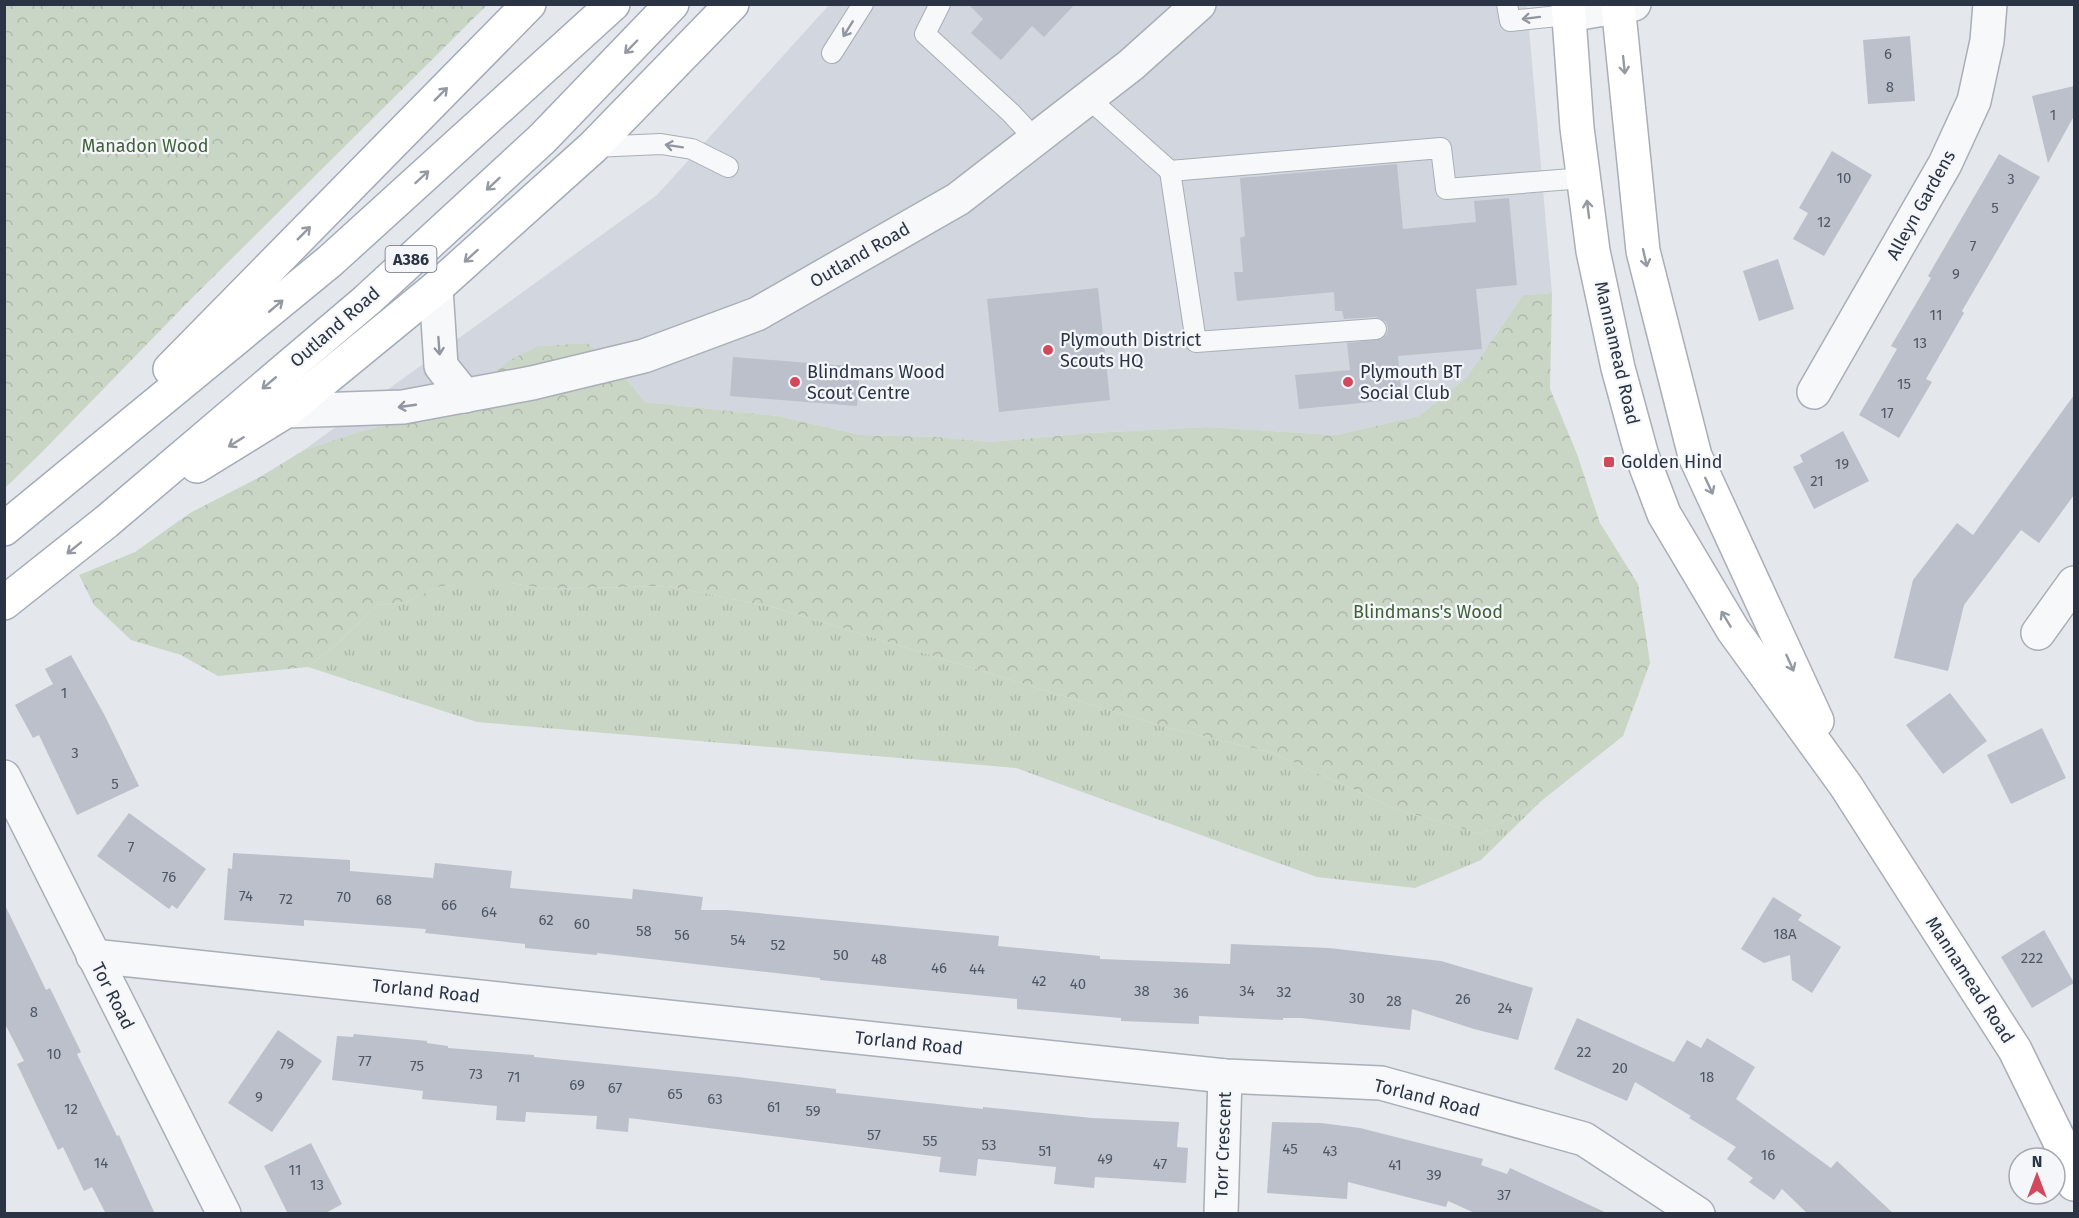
<svg xmlns="http://www.w3.org/2000/svg" width="2079" height="1218" viewBox="0 0 2079 1218" font-family="'Fira Sans',sans-serif">
<style>
.built{fill:#d2d6de}
.forest{fill:url(#forest-crowns)}
.park{fill:url(#park-tufts)}
.building{fill:#bbc0ca}
.lines{fill:none;stroke-linecap:round;stroke-linejoin:round}
.lane-casing{stroke:#a9aeb7;stroke-width:22}
.street-casing{stroke:#a9aeb7;stroke-width:36}
.secondary-casing{stroke:#a9aeb7;stroke-width:36}
.primary-casing{stroke:#a3abb8;stroke-width:36}
.lane{stroke:#f7f8fa;stroke-width:20}
.street{stroke:#f7f8fa;stroke-width:33}
.secondary{stroke:#fff;stroke-width:33}
.primary{stroke:#fff;stroke-width:33}
.oneway{stroke:#9196a0}
.oneway2{stroke:#959aa2}
.poi-dot{fill:#d1495b;stroke:#f4f6f9;stroke-width:2}
.labels{text-anchor:middle;dominant-baseline:central;stroke-width:4.5;stroke-linejoin:round;paint-order:stroke}
.number-label{font-size:15px;fill:#4f5766}
.shield{fill:#f4f6f9;stroke:#676e7b;stroke-width:1.5}
.shield-label{font-size:16px;font-weight:bold;fill:#2b3445}
.park-label{font-size:18px;fill:#3f6138;stroke:#f4f6f9}
.street-label{font-size:18px;fill:#2b3445;stroke:#f4f6f9}
.poi-label{font-size:18px;fill:#2b3445;stroke:#f4f6f9;text-anchor:start}
</style>
<defs>
<pattern id="forest-crowns" width="20" height="18" patternUnits="userSpaceOnUse" patternTransform="scale(1.5)"><rect width="20" height="18" fill="#c9d6c5"/><path d="M2 6a3 3 0 1 1 6 0M12 15a3 3 0 1 1 6 0" fill="none" stroke="#adb8ab"/></pattern>
<pattern id="park-tufts" width="24" height="20" patternUnits="userSpaceOnUse" patternTransform="scale(1.5)"><rect width="24" height="20" fill="#c9d6c5"/><path d="M3 7l-1-3M5 7V3M7 7l1-3M15 17l-1-3M17 17v-4M19 17l1-3" fill="none" stroke="#adb8ab"/></pattern>
</defs>
<rect width="100%" height="100%" fill="#e4e7ec"/>
<polygon class="built" points="829,5 1527,5 1552,293 1523,295 1467,377 1419,416 1336,435 1207,427 1089,433 989,442 937,437 861,435 778,416 645,402 614,364 587,343 539,346 448,410 362,431 304,450 657,195"/>
<g class="forest">
<polygon points="5,4 487,5 187,303 43,451 5,488"/>
<polygon points="1552,293 1550,389 1577,454 1600,523 1638,584 1650,663 1623,736 1540,802 1480,834 1396,809 1273,753 1165,727 776,608 668,586 545,589 512,583 441,586 406,602 377,605 339,642 308,667 218,676 181,655 131,640 94,605 79,575 135,552 190,513 260,477 304,450 362,431 448,410 510,360 539,346 587,343 614,364 645,402 778,416 861,435 937,437 989,442 1090,433 1207,427 1336,435 1419,416 1467,377 1523,295"/>
</g>
<polygon class="park" points="491,583 512,583 545,589 668,586 776,608 1165,727 1273,753 1396,809 1480,834 1540,802 1481,860 1415,888 1317,877 1016,768 477,722 308,667 339,642 377,605 406,602 441,586"/>
<g class="building">
<polygon points="968,4 1075,4 1044,37 1032,26 1001,60 971,33 983,19"/>
<polygon points="1910,36 1915,101 1868,104 1863,40"/>
<polygon points="2074,86 2074,116 2048,163 2032,96"/>
<polygon points="1832,151 1872,175 1824,256 1793,239 1808,213 1799,208"/>
<polygon points="1999,154 2040,177 1962,311 1964,313 1926,379 1932,382 1899,438 1859,415 1897,349 1891,346 1931,278 1928,276"/>
<polygon points="1397,164 1403,229 1476,222 1474,201 1509,198 1517,285 1476,289 1482,349 1398,356 1402,399 1299,409 1295,375 1350,370 1347,343 1382,339 1387,334 1388,328 1386,322 1376,317 1344,319 1342,311 1335,311 1334,292 1237,301 1234,272 1243,272 1240,238 1245,236 1240,178"/>
<polygon points="1778,259 1794,309 1759,321 1743,271"/>
<polygon points="1098,288 1110,400 999,412 987,299"/>
<polygon points="733,357 860,367 857,406 730,396"/>
<polygon points="2074,395 2074,495 2039,543 2021,530 1964,605 1948,671 1894,658 1913,580 1957,523 1973,535"/>
<polygon points="1843,431 1869,481 1814,509 1793,467 1803,462 1800,455"/>
<polygon points="71,655 104,714 139,786 77,815 39,735 33,738 15,705 53,684 45,669"/>
<polygon points="1950,693 1987,741 1943,774 1906,725"/>
<polygon points="2042,728 2066,778 2011,804 1987,755"/>
<polygon points="129,813 206,869 177,909 172,905 169,909 97,856"/>
<polygon points="233,853 350,860 350,871 433,878 435,863 512,871 510,888 632,899 633,889 703,897 701,910 726,910 999,936 998,946 1100,956 1100,959 1230,964 1231,944 1329,948 1441,961 1533,988 1518,1040 1474,1029 1412,1009 1410,1030 1301,1018 1283,1018 1283,1020 1199,1016 1199,1024 1121,1021 1121,1018 1017,1009 1017,999 820,980 820,978 597,953 597,955 525,948 525,944 425,933 426,929 304,920 304,926 224,920 228,868 232,869"/>
<polygon points="1773,897 1802,915 1798,920 1841,947 1812,993 1792,980 1790,955 1764,963 1741,949"/>
<polygon points="4,903 46,990 50,988 81,1052 77,1054 117,1136 119,1135 155,1214 106,1214 92,1187 84,1191 63,1147 58,1150 35,1102 17,1064 24,1061 4,1022"/>
<polygon points="2044,930 2074,983 2032,1008 2001,957"/>
<polygon points="1577,1018 1674,1062 1687,1040 1701,1048 1707,1038 1755,1067 1736,1099 1831,1168 1837,1161 1894,1214 1808,1214 1782,1189 1774,1200 1749,1182 1753,1178 1727,1159 1736,1147 1689,1118 1691,1116 1635,1082 1627,1101 1554,1069"/>
<polygon points="278,1030 322,1061 272,1132 228,1103"/>
<polygon points="354,1034 427,1041 427,1043 448,1046 448,1048 534,1055 534,1057 738,1077 836,1089 836,1093 983,1109 983,1107 1092,1118 1179,1122 1177,1147 1188,1148 1186,1183 1095,1177 1094,1188 1054,1184 1056,1167 978,1159 976,1176 939,1172 941,1157 629,1118 628,1132 596,1129 597,1116 526,1112 525,1122 496,1120 497,1106 422,1099 423,1091 332,1080 337,1036 353,1037"/>
<polygon points="1272,1122 1321,1123 1360,1128 1483,1159 1481,1165 1507,1174 1510,1168 1609,1214 1477,1214 1448,1201 1446,1207 1348,1182 1347,1199 1267,1193"/>
<polygon points="311,1143 342,1204 324,1214 288,1214 264,1166"/>
</g>
<g class="lines">
<defs>
<g id="lane">
<polyline points="940,4 925,34 1011,113 1035,139"/>
<polyline points="1507,4 1510,21 1568,15"/>
<polyline points="832,53 863,4"/>
<polyline points="1088,98 1170,171 1441,148 1446,189 1584,178"/>
<polyline points="593,147 661,144 692,149 728,167"/>
<polyline points="1170,171 1196,342 1376,329"/>
</g>
<g id="street">
<polyline points="1568,15 1634,4"/>
<polyline points="436,288 441,366 465,396"/>
<polyline points="1814,392 1945,164 1974,101 1987,41 1990,4"/>
<polyline points="286,411 403,407 532,383 644,356 757,314 958,199 1131,65 1199,4"/>
<polyline points="2038,633 2074,583"/>
<polyline points="4,777 224,1214"/>
<polyline points="93,956 1225,1076 1381,1083 1584,1139 1698,1214"/>
<polyline points="1221,1214 1225,1076"/>
</g>
<g id="secondary">
<polyline points="1568,4 1577,128 1593,251 1618,368 1642,456 1664,514 1733,630 1846,786 2015,1050 2061,1144 2074,1184"/>
<polyline points="1618,4 1643,251 1695,456 1817,721"/>
</g>
<g id="primary">
<polyline points="170,369 529,4"/>
<polyline points="197,466 286,411 436,288 593,147 732,4"/>
<polyline points="4,529 330,261 613,4"/>
<polyline points="4,603 106,522 366,301 542,139 672,4"/>
</g>
</defs>
<use href="#lane" class="lane-casing"/>
<use href="#street" class="street-casing"/>
<use href="#secondary" class="secondary-casing"/>
<use href="#primary" class="primary-casing"/>
<use href="#lane" class="lane"/>
<use href="#street" class="street"/>
<use href="#secondary" class="secondary"/>
<use href="#primary" class="primary"/>
</g>
<defs><path id="oneway-shaft" d="M-6 0H5M1.5-3L5.5 0L1.5 3" fill="none" stroke-width="1.6" stroke-linecap="round" stroke-linejoin="round" transform="scale(1.5)"/></defs>
<g class="oneway">
<use href="#oneway-shaft" transform="translate(1531 18) rotate(173)"/>
<use href="#oneway-shaft" transform="translate(848 29) rotate(122)"/>
<use href="#oneway-shaft" transform="translate(674 146) rotate(-171)"/>
<use href="#oneway-shaft" transform="translate(439 346) rotate(86)"/>
<use href="#oneway-shaft" transform="translate(407 406) rotate(172)"/>
</g>
<g class="oneway2">
<use href="#oneway-shaft" transform="translate(631 47) rotate(134)"/>
<use href="#oneway-shaft" transform="translate(1624 65) rotate(84)"/>
<use href="#oneway-shaft" transform="translate(441 94) rotate(-45)"/>
<use href="#oneway-shaft" transform="translate(422 177) rotate(-42)"/>
<use href="#oneway-shaft" transform="translate(493 184) rotate(137)"/>
<use href="#oneway-shaft" transform="translate(1588 209) rotate(-97)"/>
<use href="#oneway-shaft" transform="translate(304 233) rotate(-45)"/>
<use href="#oneway-shaft" transform="translate(471 256) rotate(138)"/>
<use href="#oneway-shaft" transform="translate(1645 258) rotate(77)"/>
<use href="#oneway-shaft" transform="translate(276 306) rotate(-40)"/>
<use href="#oneway-shaft" transform="translate(269 383) rotate(140)"/>
<use href="#oneway-shaft" transform="translate(236 442) rotate(148)"/>
<use href="#oneway-shaft" transform="translate(1709 486) rotate(65)"/>
<use href="#oneway-shaft" transform="translate(74 548) rotate(141)"/>
<use href="#oneway-shaft" transform="translate(1726 619) rotate(-121)"/>
<use href="#oneway-shaft" transform="translate(1790 663) rotate(66)"/>
</g>
<g class="poi-dot">
<circle cx="1048" cy="350" r="6"/>
<circle cx="795" cy="382" r="6"/>
<circle cx="1348" cy="382" r="6"/>
<rect x="1603" y="456" width="12" height="12" rx="3"/>
</g>
<g class="labels">
<g class="number-label">
<text x="1888" y="54">6</text>
<text x="1890" y="87">8</text>
<text x="2053" y="115">1</text>
<text x="1844" y="178">10</text>
<text x="2011" y="179">3</text>
<text x="1995" y="208">5</text>
<text x="1824" y="222">12</text>
<text x="1973" y="246">7</text>
<text x="1956" y="274">9</text>
<text x="1936" y="315">11</text>
<text x="1920" y="343">13</text>
<text x="1904" y="384">15</text>
<text x="1887" y="413">17</text>
<text x="1842" y="464">19</text>
<text x="1817" y="481">21</text>
<text x="64" y="693">1</text>
<text x="75" y="753">3</text>
<text x="115" y="784">5</text>
<text x="131" y="847">7</text>
<text x="169" y="877">76</text>
<text x="246" y="896">74</text>
<text x="344" y="897">70</text>
<text x="286" y="899">72</text>
<text x="384" y="900">68</text>
<text x="449" y="905">66</text>
<text x="489" y="912">64</text>
<text x="546" y="920">62</text>
<text x="582" y="924">60</text>
<text x="644" y="931">58</text>
<text x="1785" y="934">18A</text>
<text x="682" y="935">56</text>
<text x="738" y="940">54</text>
<text x="778" y="945">52</text>
<text x="841" y="955">50</text>
<text x="2032" y="958">222</text>
<text x="879" y="959">48</text>
<text x="939" y="968">46</text>
<text x="977" y="969">44</text>
<text x="1039" y="981">42</text>
<text x="1078" y="984">40</text>
<text x="1142" y="991">38</text>
<text x="1247" y="991">34</text>
<text x="1284" y="992">32</text>
<text x="1181" y="993">36</text>
<text x="1357" y="998">30</text>
<text x="1463" y="999">26</text>
<text x="1394" y="1001">28</text>
<text x="1505" y="1008">24</text>
<text x="34" y="1012">8</text>
<text x="1584" y="1052">22</text>
<text x="54" y="1054">10</text>
<text x="365" y="1061">77</text>
<text x="287" y="1064">79</text>
<text x="417" y="1066">75</text>
<text x="1620" y="1068">20</text>
<text x="476" y="1074">73</text>
<text x="514" y="1077">71</text>
<text x="1707" y="1077">18</text>
<text x="577" y="1085">69</text>
<text x="615" y="1088">67</text>
<text x="675" y="1094">65</text>
<text x="259" y="1097">9</text>
<text x="715" y="1099">63</text>
<text x="774" y="1107">61</text>
<text x="71" y="1109">12</text>
<text x="813" y="1111">59</text>
<text x="874" y="1135">57</text>
<text x="930" y="1141">55</text>
<text x="989" y="1145">53</text>
<text x="1290" y="1149">45</text>
<text x="1045" y="1151">51</text>
<text x="1330" y="1151">43</text>
<text x="1768" y="1155">16</text>
<text x="1105" y="1159">49</text>
<text x="101" y="1163">14</text>
<text x="1160" y="1164">47</text>
<text x="1395" y="1165">41</text>
<text x="295" y="1170">11</text>
<text x="1434" y="1175">39</text>
<text x="317" y="1185">13</text>
<text x="1504" y="1195">37</text>
</g>
<rect class="shield" x="385.5" y="246" width="51" height="26" rx="4.5"/>
<g class="shield-label">
<text x="411" y="259">A386</text>
</g>
<g class="park-label">
<text x="145" y="146">Manadon Wood</text>
<text x="1428" y="612">Blindmans's Wood</text>
</g>
<g class="street-label">
<text transform="translate(1921 205) rotate(-61)">Alleyn Gardens</text>
<text transform="translate(860 255) rotate(-30)">Outland Road</text>
<text transform="translate(335 327) rotate(-41)">Outland Road</text>
<text transform="translate(1617 353) rotate(77)">Mannamead Road</text>
<text transform="translate(1970 980) rotate(57)">Mannamead Road</text>
<text transform="translate(426 991) rotate(6)">Torland Road</text>
<text transform="translate(113 996) rotate(63)">Tor Road</text>
<text transform="translate(909 1043) rotate(6)">Torland Road</text>
<text transform="translate(1427 1098) rotate(14)">Torland Road</text>
<text transform="translate(1223 1145) rotate(-88)">Torr Crescent</text>
</g>
<g class="poi-label">
<text x="1060" y="340">Plymouth District<tspan x="1060" dy="21">Scouts HQ</tspan></text>
<text x="807" y="372">Blindmans Wood<tspan x="807" dy="21">Scout Centre</tspan></text>
<text x="1360" y="372">Plymouth BT<tspan x="1360" dy="21">Social Club</tspan></text>
<text x="1621" y="462">Golden Hind</text>
</g>
</g>
<rect width="2079" height="1218" fill="none" stroke="#2b3445" stroke-width="12"/>
<g transform="translate(2037 1176)"><circle r="28" fill="#f4f6f9" stroke="#a4a8b1" stroke-width="1.5"/>
<path d="M0-4.5L10 22L0 15L-10 22Z" fill="#d1495b"/>
<text y="-9" font-size="16" font-weight="bold" text-anchor="middle" fill="#2b3445">N</text>
</g>
</svg>
